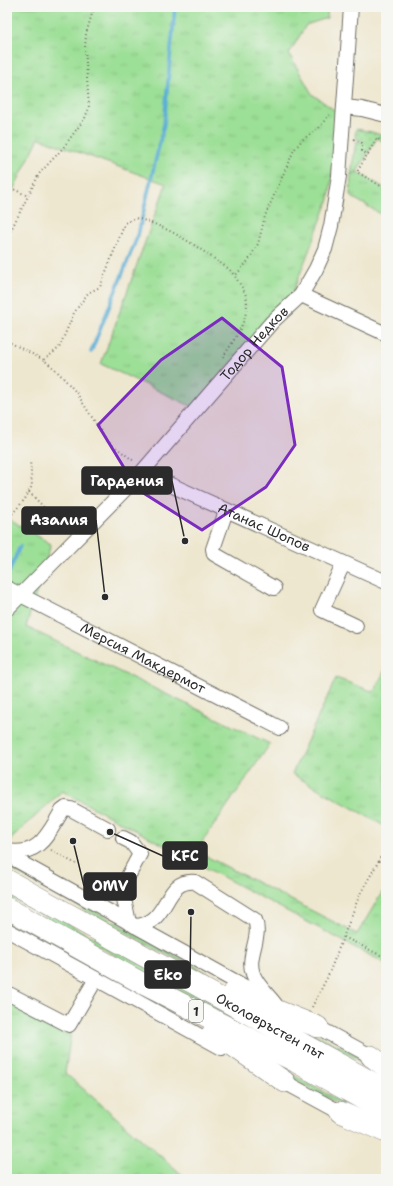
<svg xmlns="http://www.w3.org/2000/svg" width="393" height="1186" viewBox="0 0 393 1186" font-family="'Shantell Sans',sans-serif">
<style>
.grass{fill:url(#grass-tufts);stroke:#648560}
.garden{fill:url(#garden-dots);stroke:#648560}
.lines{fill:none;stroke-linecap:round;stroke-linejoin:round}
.stream{stroke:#5aadd5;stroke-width:3.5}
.minor-casing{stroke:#6f6d64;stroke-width:16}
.highway-casing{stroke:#6f6d64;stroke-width:22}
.path{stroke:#6f6d64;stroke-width:2;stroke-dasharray:1 3;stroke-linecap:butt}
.minor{stroke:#fff;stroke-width:14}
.highway{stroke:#fff;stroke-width:21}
.marked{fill:#7b2cbf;fill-opacity:0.2;stroke:#7b2cbf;stroke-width:3;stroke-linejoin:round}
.labels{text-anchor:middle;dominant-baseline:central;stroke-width:4;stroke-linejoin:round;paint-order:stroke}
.shield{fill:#f6f6f2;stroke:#686867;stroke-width:1}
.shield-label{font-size:13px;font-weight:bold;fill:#2b2b2b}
.street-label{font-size:14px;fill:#2b2b2b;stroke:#f6f6f2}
.leader{fill:none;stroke:#2b2b2b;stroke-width:1.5}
.callout-dot{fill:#2b2b2b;stroke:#f6f6f2;stroke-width:1.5}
.callout{fill:#2b2b2b;stroke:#2b2b2b;stroke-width:1.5}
.callout-label{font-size:15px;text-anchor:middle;font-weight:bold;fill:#fff}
</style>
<defs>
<pattern id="grass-tufts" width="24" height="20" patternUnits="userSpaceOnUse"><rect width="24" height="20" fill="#9cdf96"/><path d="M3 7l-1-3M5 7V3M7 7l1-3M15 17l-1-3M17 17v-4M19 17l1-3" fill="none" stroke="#87c081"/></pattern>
<pattern id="garden-dots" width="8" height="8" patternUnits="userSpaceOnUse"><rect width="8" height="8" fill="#9cdf96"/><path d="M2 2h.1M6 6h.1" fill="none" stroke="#87c081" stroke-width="1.8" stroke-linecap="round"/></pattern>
</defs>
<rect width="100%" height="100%" fill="#f6f6f2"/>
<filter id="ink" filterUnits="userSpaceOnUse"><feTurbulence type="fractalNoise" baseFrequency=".025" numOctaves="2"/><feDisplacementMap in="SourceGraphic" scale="8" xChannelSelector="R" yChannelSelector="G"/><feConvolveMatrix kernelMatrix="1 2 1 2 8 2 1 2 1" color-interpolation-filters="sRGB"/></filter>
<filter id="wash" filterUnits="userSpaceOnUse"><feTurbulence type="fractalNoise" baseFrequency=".012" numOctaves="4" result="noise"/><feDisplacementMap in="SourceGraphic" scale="16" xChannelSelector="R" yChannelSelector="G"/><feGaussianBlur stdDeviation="0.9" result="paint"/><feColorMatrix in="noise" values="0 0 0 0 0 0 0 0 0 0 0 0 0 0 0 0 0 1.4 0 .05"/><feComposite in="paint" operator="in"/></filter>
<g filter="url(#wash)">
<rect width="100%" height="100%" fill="#eee7cf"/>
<g class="grass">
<polygon points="7,7 328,7 327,18 306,25 289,54 312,94 341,115 329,199 293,292 193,407 101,364 166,184 39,138 7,202"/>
<polygon points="357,172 386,189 386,217 350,196 351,174"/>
<polygon points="7,518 51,544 26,627 270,744 196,851 357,934 386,886 386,964 62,791 7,843"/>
<polygon points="386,668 386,827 292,774 336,678 374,692"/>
<polygon points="7,863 213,976 213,977 159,951 7,867"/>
<polygon points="7,890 386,1099 386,1104 7,896"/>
<polygon points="7,918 169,1009 185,1020 7,923"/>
<polygon points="7,1000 71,1032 65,1073 187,1179 7,1179"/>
<polygon points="272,1013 358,1055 386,1075"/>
<path d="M246 1049 372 1119C327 1100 286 1077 246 1049Z"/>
</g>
<polygon class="garden" points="356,129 372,132 386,137 386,144 377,138 357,172 351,174 356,141 359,143 360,140 355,137"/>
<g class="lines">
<g class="stream">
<polyline points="91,352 138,235 164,124 175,7"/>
<polyline points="7,577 20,546"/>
</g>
</g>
</g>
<g filter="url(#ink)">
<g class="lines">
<defs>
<g id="minor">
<polyline points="345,107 362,109 386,115"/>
<polyline points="301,295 386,334"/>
<path id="s1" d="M142 472 386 582"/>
<polyline points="226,511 213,549 214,554 274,588"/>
<polyline points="343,564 322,610 356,626"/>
<path id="s2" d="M7 588 280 728"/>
<path id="s3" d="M7 609 142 472 272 322 301 295 316 269 325 249 331 226 339 176 351 7"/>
<polyline points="123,838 131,842 140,854 125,882 123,894 129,923"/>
<path d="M7 851C40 856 47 835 62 811L66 808 71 809 108 829"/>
<polyline points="7,855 258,994"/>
<path d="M135 926C171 924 162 879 195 882L255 920C262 938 246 956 253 974 256 984 268 995 275 1004"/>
<polyline points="7,930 222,1048"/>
<polyline points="7,993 69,1025 96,979"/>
<polyline points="310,1023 378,1060"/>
<polyline points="277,1078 347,1116"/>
</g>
<g id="highway">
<path id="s4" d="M7 880 386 1090"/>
<polyline points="7,908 147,986 296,1062 386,1112"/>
<polyline points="233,993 318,1027"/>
<polyline points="213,1032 285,1082"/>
<polyline points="371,1056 386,1067"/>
<polyline points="340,1112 386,1132"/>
</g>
</defs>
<use href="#minor" class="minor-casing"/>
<use href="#highway" class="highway-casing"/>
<g class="path">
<polyline points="354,139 362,143 362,151 370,156"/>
<polyline points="386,144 377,138 357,172 386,189"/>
<polyline points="7,186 28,196"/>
<polyline points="7,238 39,174 63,148 85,118 89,108 85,48 86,34 94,7"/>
<polyline points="7,341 44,360 56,370 76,392 107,441 134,461"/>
<path d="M223 357C234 340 251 317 246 296 244 289 238 282 235 276L248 261 258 244 265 216 294 150 302 140 319 128 331 112"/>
<path d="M44 360 59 348 74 313 88 293 100 287 125 223 135 218C170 226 200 249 229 269L235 276"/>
<polyline points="29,492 67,531"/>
<polyline points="7,520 25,499 32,486 30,460"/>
<polyline points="51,850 76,864"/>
<polyline points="344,937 386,958"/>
<polyline points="312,1007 328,976 360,894 386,848"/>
</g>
<use href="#minor" class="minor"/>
<use href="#highway" class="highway"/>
</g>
</g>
<path class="marked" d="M222 318 282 367 295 445 266 487 202 530 137 489 98 425 161 360Z"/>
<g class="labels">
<rect class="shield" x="189" y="1000" width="14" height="22" rx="3"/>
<g class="shield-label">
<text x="196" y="1011">1</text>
</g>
<g class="street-label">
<text stroke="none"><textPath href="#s3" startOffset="363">Тодор Недков</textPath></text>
<text stroke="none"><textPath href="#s1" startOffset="134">Атанас Шопов</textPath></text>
<text stroke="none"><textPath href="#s2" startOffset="153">Мерсия Макдермот</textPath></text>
<text stroke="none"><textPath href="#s4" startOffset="301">Околовръстен път</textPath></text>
</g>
</g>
<path class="leader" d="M185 541L172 481M105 597L96 520M110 832L163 856M73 841L84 886M191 912L190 975"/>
<g class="callout-dot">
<circle cx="185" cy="541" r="4"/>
<circle cx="105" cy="597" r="4"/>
<circle cx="110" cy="832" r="4"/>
<circle cx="73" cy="841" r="4"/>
<circle cx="191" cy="912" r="4"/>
</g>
<g class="callout">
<rect x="82" y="467" width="90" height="27" rx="4"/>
<rect x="22" y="507" width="74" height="27" rx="4"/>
<rect x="163" y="842" width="44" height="27" rx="4"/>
<rect x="84" y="873" width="52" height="27" rx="4"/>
<rect x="145" y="961" width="45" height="27" rx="4"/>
</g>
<g class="callout-label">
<text x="127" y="486">Гардения</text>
<text x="59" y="525">Азалия</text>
<text x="185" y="861">KFC</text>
<text x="110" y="891">OMV</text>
<text x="168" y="980">Eko</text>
</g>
<rect width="393" height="1186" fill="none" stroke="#f6f6f2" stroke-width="24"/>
</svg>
